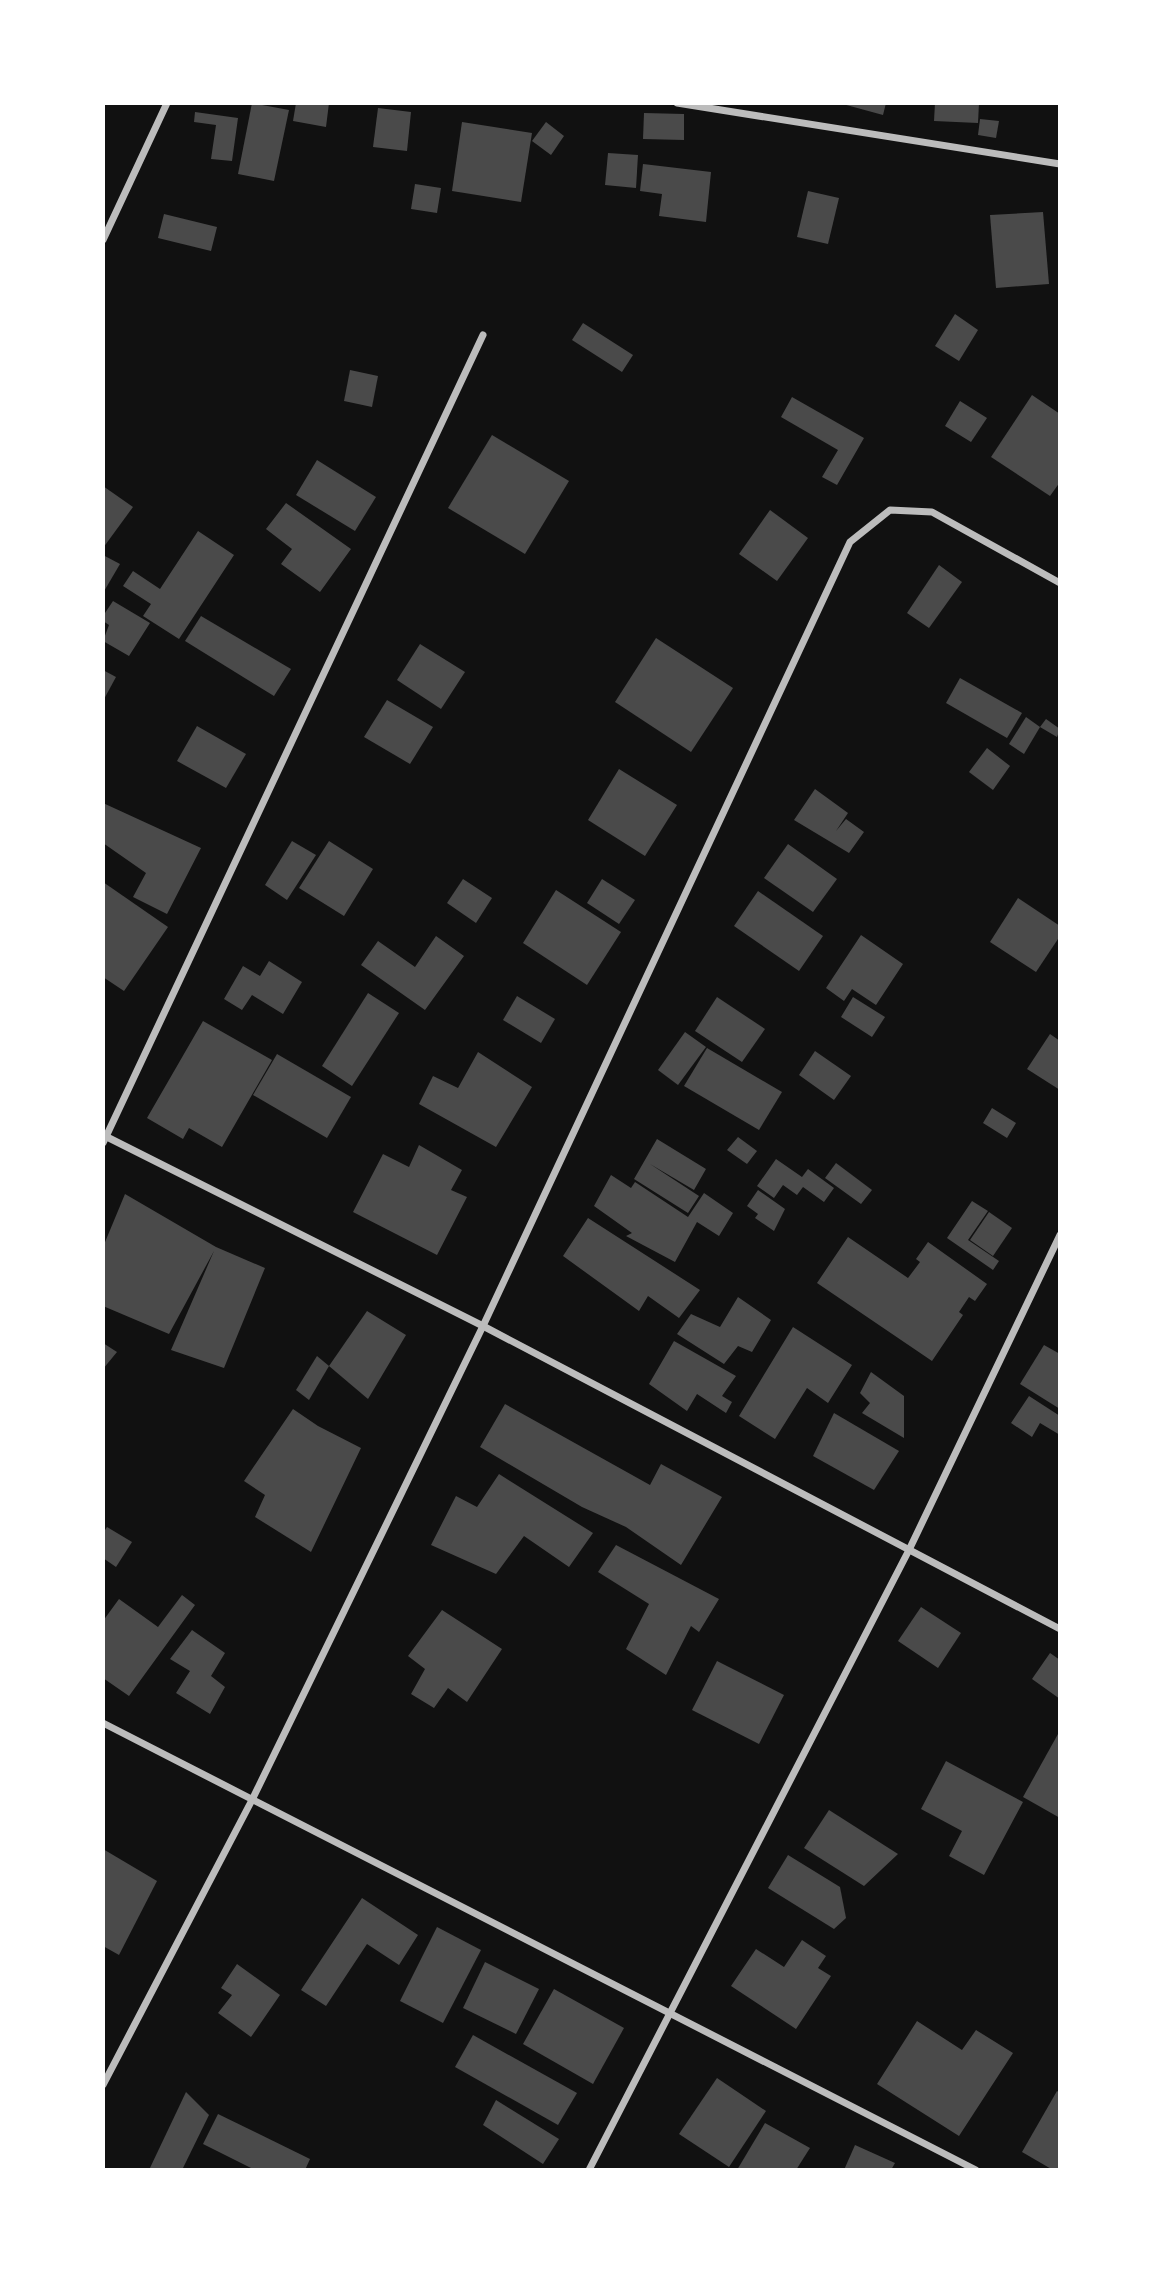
<svg xmlns="http://www.w3.org/2000/svg" width="1163" height="2273" viewBox="0 0 1163 2273" font-family="'Alegreya Sans',sans-serif">
<style>
.building{fill:#4a4a4a}
.lines{fill:none;stroke-linecap:round;stroke-linejoin:round}
.minor{stroke:#bcbcbc;stroke-width:7}
</style>
<rect width="100%" height="100%" fill="#111"/>
<g class="building">
<polygon points="252,103 289,110 274,181 238,174"/>
<polygon points="296,103 329,103 326,127 293,121"/>
<polygon points="839,103 886,103 883,115"/>
<polygon points="935,103 979,103 978,123 934,121"/>
<polygon points="378,108 411,112 407,151 373,147"/>
<polygon points="195,112 238,118 232,161 211,159 216,125 194,122"/>
<polygon points="644,113 684,114 684,140 643,139"/>
<polygon points="980,119 999,121 996,138 978,135"/>
<polygon points="462,122 532,133 521,202 452,191"/>
<polygon points="546,122 564,136 551,155 532,141"/>
<polygon points="608,153 638,155 636,188 605,185"/>
<polygon points="643,164 711,172 706,222 659,216 662,194 640,191"/>
<polygon points="415,184 441,188 437,213 411,209"/>
<polygon points="808,191 839,198 828,244 797,237"/>
<polygon points="1043,212 1049,284 996,288 990,215"/>
<polygon points="164,214 217,227 211,251 158,238"/>
<polygon points="955,314 978,330 959,361 935,346"/>
<polygon points="583,323 633,355 622,372 572,340"/>
<polygon points="350,370 378,376 372,407 344,401"/>
<polygon points="1032,395 1060,414 1060,482 1050,496 991,457"/>
<polygon points="792,397 864,438 837,485 822,477 838,450 781,417"/>
<polygon points="960,401 987,418 971,442 945,426"/>
<polygon points="492,435 569,481 525,554 448,508"/>
<polygon points="317,460 376,497 355,531 296,495"/>
<polygon points="103,486 133,507 103,548"/>
<polygon points="286,503 351,549 320,592 281,564 292,549 266,529"/>
<polygon points="770,510 808,538 777,581 739,554"/>
<polygon points="198,531 234,555 179,639 143,616 151,604 123,586 133,571 160,589"/>
<polygon points="103,555 120,564 103,593"/>
<polygon points="939,565 962,582 929,628 907,613"/>
<polygon points="113,601 150,623 129,656 103,641 109,625 103,621 103,616"/>
<polygon points="201,616 291,669 274,696 185,641"/>
<polygon points="656,638 733,688 691,752 615,702"/>
<polygon points="420,644 465,672 441,709 397,680"/>
<polygon points="103,670 116,677 103,701"/>
<polygon points="960,678 1022,713 1007,738 946,703"/>
<polygon points="387,700 433,727 410,764 364,737"/>
<polygon points="1026,717 1040,727 1024,754 1009,744"/>
<polygon points="1046,719 1060,729 1057,737 1040,727"/>
<polygon points="197,726 246,754 226,788 177,761"/>
<polygon points="987,748 1010,766 993,790 969,772"/>
<polygon points="619,769 677,805 645,856 588,820"/>
<polygon points="815,789 848,813 836,831 846,819 864,832 849,853 794,820"/>
<polygon points="103,803 201,848 167,914 133,897 146,873 103,843"/>
<polygon points="292,841 316,855 287,900 265,885"/>
<polygon points="329,841 373,869 344,916 299,888"/>
<polygon points="788,844 837,879 813,912 764,878"/>
<polygon points="463,879 492,898 476,923 447,903"/>
<polygon points="602,879 635,900 619,924 587,903"/>
<polygon points="103,882 168,927 124,991 103,977"/>
<polygon points="556,890 621,932 587,985 523,943"/>
<polygon points="758,891 823,936 799,971 734,926"/>
<polygon points="1018,898 1060,926 1060,936 1036,972 990,942"/>
<polygon points="861,935 903,964 876,1005 852,989 844,1001 826,988"/>
<polygon points="436,936 464,956 425,1010 361,965 378,941 415,967"/>
<polygon points="269,961 302,982 283,1014 252,995 242,1010 224,999 243,966 260,976"/>
<polygon points="368,993 399,1013 352,1086 322,1066"/>
<polygon points="517,996 555,1019 541,1043 503,1020"/>
<polygon points="717,997 765,1029 742,1062 695,1031"/>
<polygon points="853,997 885,1017 872,1037 841,1017"/>
<polygon points="203,1021 272,1060 222,1147 189,1128 183,1139 147,1118"/>
<polygon points="685,1032 706,1047 678,1085 658,1070"/>
<polygon points="1050,1034 1060,1041 1060,1090 1027,1069"/>
<polygon points="707,1048 782,1092 759,1130 684,1086"/>
<polygon points="815,1051 851,1076 834,1100 799,1075"/>
<polygon points="478,1052 532,1087 496,1147 419,1104 433,1076 458,1088"/>
<polygon points="277,1054 351,1097 327,1138 253,1095"/>
<polygon points="992,1108 1016,1123 1007,1138 983,1123"/>
<polygon points="738,1137 757,1151 747,1164 727,1150"/>
<polygon points="657,1139 706,1169 694,1190 650,1164 699,1196 688,1213 634,1179"/>
<polygon points="419,1145 462,1170 451,1190 467,1197 437,1255 353,1212 383,1154 409,1167"/>
<polygon points="776,1159 802,1177 808,1169 834,1188 824,1202 803,1187 797,1195 783,1185 774,1198 757,1186"/>
<polygon points="836,1163 872,1190 861,1204 825,1178"/>
<polygon points="611,1175 631,1188 635,1182 688,1217 704,1193 733,1213 719,1236 697,1222 675,1262 626,1236 632,1233 594,1206"/>
<polygon points="758,1190 785,1209 774,1231 755,1218 758,1214 747,1206"/>
<polygon points="125,1194 216,1247 265,1268 224,1368 171,1350 214,1251 169,1334 103,1306 103,1247"/>
<polygon points="972,1201 988,1211 968,1240 999,1261 993,1270 947,1238"/>
<polygon points="989,1212 1012,1228 993,1256 970,1240"/>
<polygon points="588,1218 700,1290 679,1318 648,1296 639,1311 563,1256"/>
<polygon points="848,1237 908,1278 920,1262 916,1259 928,1242 987,1284 975,1301 969,1297 959,1312 963,1315 932,1361 817,1283"/>
<polygon points="738,1297 771,1320 752,1352 738,1346 724,1364 677,1334 691,1314 720,1327"/>
<polygon points="367,1311 406,1335 368,1399 329,1366"/>
<polygon points="793,1327 852,1365 828,1403 807,1388 775,1439 739,1416"/>
<polygon points="674,1341 736,1376 722,1396 732,1402 726,1413 697,1394 687,1411 649,1384"/>
<polygon points="103,1343 117,1352 103,1369"/>
<polygon points="1044,1345 1060,1354 1060,1409 1020,1384"/>
<polygon points="317,1356 329,1366 309,1400 296,1390"/>
<polygon points="871,1372 904,1396 904,1438 862,1413 870,1403 860,1393"/>
<polygon points="1029,1396 1060,1416 1060,1435 1040,1423 1032,1437 1011,1423"/>
<polygon points="505,1404 650,1485 661,1464 722,1497 681,1565 626,1527 582,1507 480,1447"/>
<polygon points="293,1409 318,1426 361,1448 311,1552 255,1517 265,1495 244,1481"/>
<polygon points="834,1413 899,1451 874,1490 813,1456"/>
<polygon points="499,1474 593,1533 569,1567 524,1536 496,1574 431,1545 456,1496 477,1507"/>
<polygon points="107,1527 132,1542 116,1567 103,1558 103,1533"/>
<polygon points="616,1545 719,1599 699,1632 691,1626 666,1675 626,1649 649,1604 598,1572"/>
<polygon points="182,1595 195,1605 129,1696 103,1678 103,1621 119,1599 158,1627"/>
<polygon points="921,1607 961,1633 938,1668 898,1641"/>
<polygon points="442,1610 502,1649 467,1702 448,1688 434,1708 411,1694 425,1669 408,1656"/>
<polygon points="192,1630 225,1653 211,1676 225,1687 210,1714 176,1693 190,1671 170,1659"/>
<polygon points="1050,1653 1060,1660 1060,1699 1032,1679"/>
<polygon points="717,1661 784,1695 759,1744 692,1710"/>
<polygon points="1058,1734 1060,1735 1060,1818 1023,1797"/>
<polygon points="946,1761 1023,1802 984,1875 949,1856 962,1831 921,1809"/>
<polygon points="829,1810 898,1854 864,1886 804,1848"/>
<polygon points="103,1849 157,1881 119,1955 103,1946"/>
<polygon points="788,1855 840,1887 846,1918 834,1929 768,1888"/>
<polygon points="362,1898 418,1935 399,1965 367,1944 326,2006 301,1990"/>
<polygon points="437,1927 481,1950 443,2023 400,2001"/>
<polygon points="802,1940 826,1956 818,1968 831,1976 796,2029 731,1986 756,1949 784,1967"/>
<polygon points="485,1962 539,1989 516,2034 463,2008"/>
<polygon points="237,1964 280,1995 251,2037 218,2013 232,1995 221,1988"/>
<polygon points="554,1989 624,2028 593,2084 523,2044"/>
<polygon points="917,2021 962,2050 976,2030 1013,2053 959,2136 877,2084"/>
<polygon points="473,2035 577,2093 558,2125 455,2067"/>
<polygon points="717,2078 766,2111 729,2167 679,2134"/>
<polygon points="1057,2091 1060,2093 1060,2170 1053,2170 1022,2152"/>
<polygon points="186,2092 209,2115 182,2170 149,2170"/>
<polygon points="496,2100 559,2139 543,2164 483,2125"/>
<polygon points="218,2114 310,2159 305,2170 255,2170 203,2144"/>
<polygon points="765,2123 810,2148 796,2170 737,2170"/>
<polygon points="855,2145 895,2163 891,2170 844,2170"/>
</g>
<g class="lines">
<g class="minor">
<polyline points="677,103 1060,164"/>
<polyline points="103,240 167,103"/>
<polyline points="103,1135 483,1326 1060,1629"/>
<polyline points="103,1143 483,335"/>
<polyline points="103,1723 976,2170"/>
<polyline points="103,2085 252,1800 483,1326 850,542 890,510 932,512 1060,583"/>
<polyline points="589,2170 909,1550 1060,1235"/>
</g>
</g>
<rect width="1163" height="2273" fill="none" stroke="#ffffff" stroke-width="210"/>
</svg>
